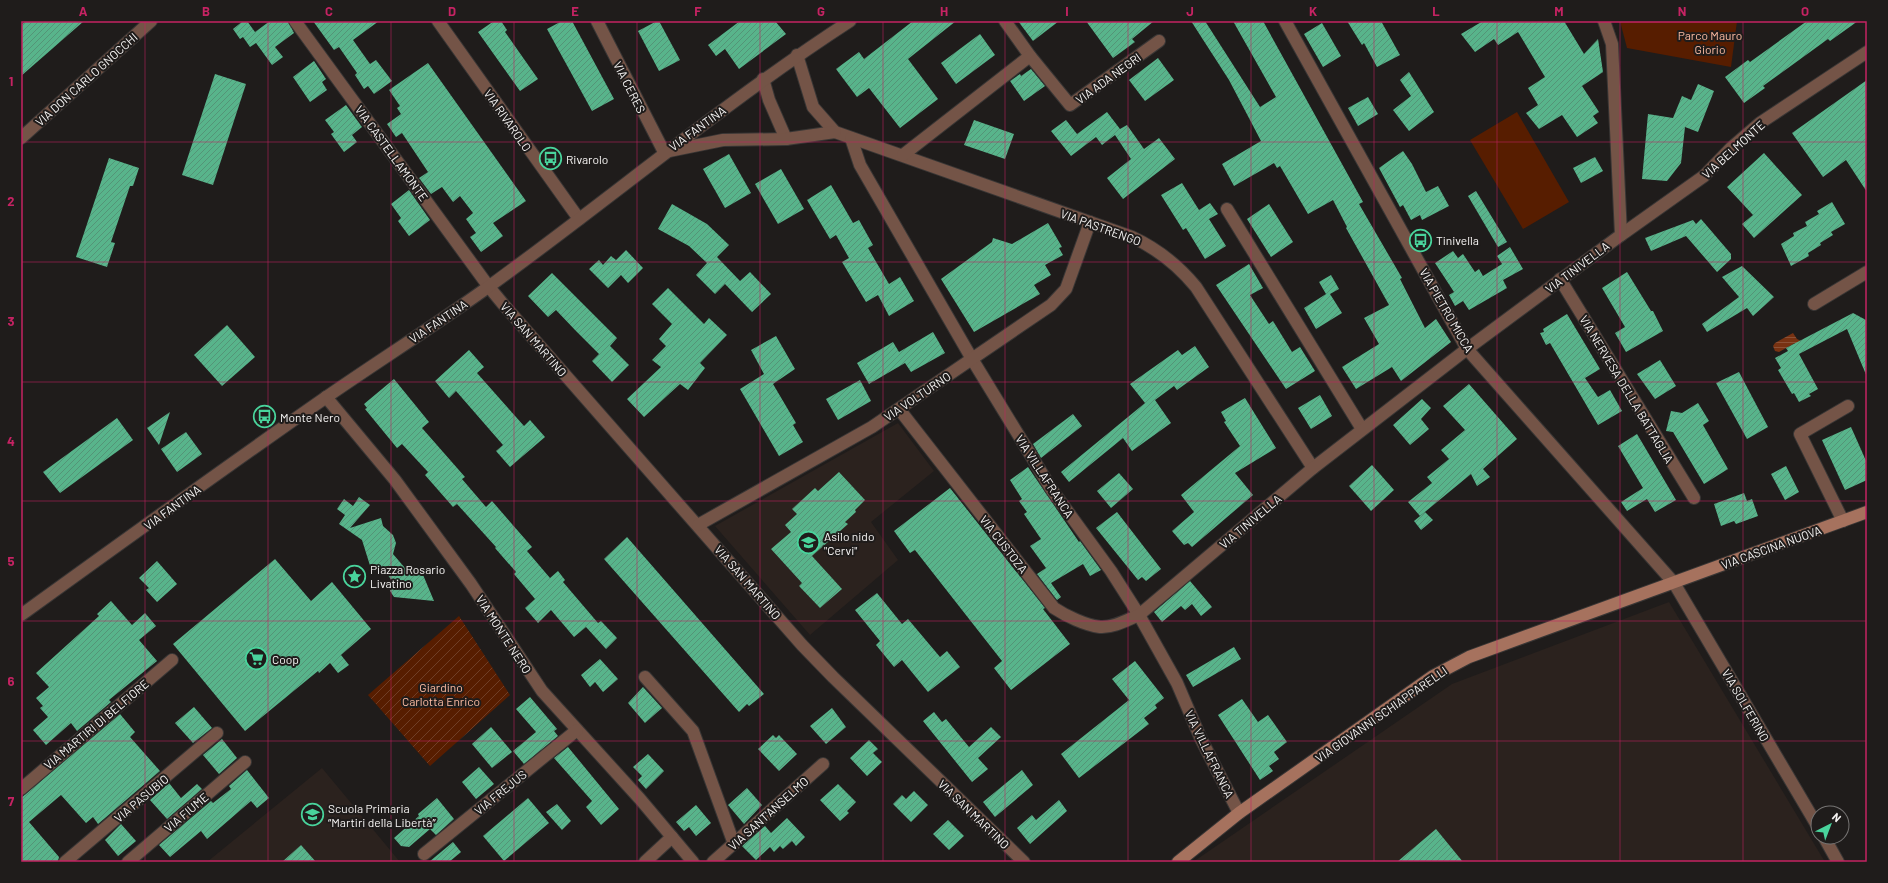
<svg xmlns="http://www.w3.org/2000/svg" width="1888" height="883" viewBox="0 0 1888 883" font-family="Barlow,sans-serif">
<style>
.built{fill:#2b221e}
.park{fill:#571d00}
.garden{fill:url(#garden-furrows)}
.water{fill:url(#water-rules)}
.building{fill:url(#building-hatch)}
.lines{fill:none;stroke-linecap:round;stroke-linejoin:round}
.street-casing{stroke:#393635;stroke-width:14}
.secondary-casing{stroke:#393635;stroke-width:14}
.street{stroke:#745447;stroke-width:12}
.secondary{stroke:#a6725e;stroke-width:12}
.grid{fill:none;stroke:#c52363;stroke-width:1;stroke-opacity:0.55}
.labels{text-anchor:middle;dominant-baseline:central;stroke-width:4;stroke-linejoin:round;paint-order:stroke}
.park-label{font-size:12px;fill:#fdbca3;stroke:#1f1c1b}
.street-label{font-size:12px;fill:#f7f5f4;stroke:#1f1c1b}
.poi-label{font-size:12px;fill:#f7f5f4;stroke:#1f1c1b;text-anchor:start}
.neatline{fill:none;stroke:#c52363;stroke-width:1.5}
.grid-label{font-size:13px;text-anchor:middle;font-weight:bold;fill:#c52363}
</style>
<defs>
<pattern id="garden-furrows" width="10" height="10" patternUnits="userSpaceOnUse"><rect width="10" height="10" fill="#571d00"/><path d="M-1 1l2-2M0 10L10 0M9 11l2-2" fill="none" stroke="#703e26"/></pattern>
<pattern id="water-rules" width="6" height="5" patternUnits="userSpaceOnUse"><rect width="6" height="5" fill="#783212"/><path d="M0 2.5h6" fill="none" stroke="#8c5035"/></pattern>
<pattern id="building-hatch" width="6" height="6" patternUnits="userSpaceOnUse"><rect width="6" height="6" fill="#58b48b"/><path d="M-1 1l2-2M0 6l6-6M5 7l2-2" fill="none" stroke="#549477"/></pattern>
</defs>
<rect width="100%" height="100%" fill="#1f1c1b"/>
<g class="built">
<polygon points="898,423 934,471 871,522 898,560 810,635 715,526"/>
<polygon points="1669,602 1825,862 1193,862 1452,684"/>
<polygon points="322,768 400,862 207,862"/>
</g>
<g class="park">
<polygon points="1620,21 1737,21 1731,67 1627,48"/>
<polygon points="1517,112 1569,202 1523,229 1470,140"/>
</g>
<polygon class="garden" points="459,616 510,695 430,766 368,695"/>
<polygon class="water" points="1793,333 1797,339 1801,341 1796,345 1795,343 1779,352 1775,351 1773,346 1775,343"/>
<g class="building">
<polygon points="26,21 84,21 21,76 21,25"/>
<polygon points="243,21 247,21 255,32 270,21 288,21 294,33 275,47 283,57 272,65 256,43 250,47 243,37 240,39 233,29"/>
<polygon points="313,21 379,21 353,40 370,64 376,60 392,81 374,94 368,86 364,89 355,75 357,73 339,47 334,50"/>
<polygon points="494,21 501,21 507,30 505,32 538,79 520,91 478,32"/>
<polygon points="562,21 572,21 614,99 592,111 547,29"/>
<polygon points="657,21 659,21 680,60 659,71 638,31"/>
<polygon points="740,21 775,21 786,34 739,69 725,49 716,56 708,45"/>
<polygon points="913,21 956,21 908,59 938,99 900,128 869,88 857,97 836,69 859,52 864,59"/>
<polygon points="1018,21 1059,21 1033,41"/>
<polygon points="1086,21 1154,21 1132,39 1135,42 1113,58"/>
<polygon points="1191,21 1205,21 1260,107 1276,97 1233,21 1263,21 1363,202 1359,204 1402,278 1400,279 1425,328 1436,319 1451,342 1401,381 1392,367 1356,389 1342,367 1379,344 1364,318 1389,305 1346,228 1347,227 1333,200 1308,214 1280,166 1277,168 1274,163 1234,186 1222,164 1261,141 1229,80"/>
<polygon points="1347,21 1381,21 1400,55 1377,67 1364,43 1362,45"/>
<polygon points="1483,21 1564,21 1584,54 1598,39 1603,72 1582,86 1599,112 1593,116 1598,123 1577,137 1562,115 1539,129 1526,113 1538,105 1528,88 1545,77 1518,32 1498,45 1494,39 1475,52 1461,34"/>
<polygon points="1807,21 1858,21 1830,41 1828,39 1763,86 1765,88 1744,103 1725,77 1748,60 1750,62"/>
<polygon points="1322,23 1341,56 1323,67 1304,34"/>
<polygon points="980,34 995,55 956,84 941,63"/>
<polygon points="1158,58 1174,80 1145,101 1129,80"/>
<polygon points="314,61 326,79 322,82 327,90 310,102 293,77"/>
<polygon points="428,63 526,201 493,223 503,236 481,252 470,237 476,233 466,219 473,213 460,196 453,202 442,187 431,194 419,178 428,172 402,133 396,137 387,124 401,114 397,108 400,106 389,90"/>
<polygon points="1031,69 1045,86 1024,101 1010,81 1020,74 1021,76"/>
<polygon points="1409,72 1434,112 1409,131 1393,110 1411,96 1400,80"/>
<polygon points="215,74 246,84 213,185 182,175"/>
<polygon points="1867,80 1867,192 1846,160 1823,177 1792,133"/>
<polygon points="1698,84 1714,91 1698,132 1685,127 1681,163 1667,181 1642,179 1648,114 1673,118 1682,96 1691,100"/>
<polygon points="1368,97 1378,114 1358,126 1348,108"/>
<polygon points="346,105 362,127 352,135 357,142 344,152 331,134 334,132 325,120"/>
<polygon points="1107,112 1120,129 1127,125 1144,149 1159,138 1175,159 1123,199 1107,178 1131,159 1115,135 1102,145 1096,137 1071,156 1051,131 1066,120 1077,134"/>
<polygon points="974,120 1014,134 1005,159 964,145"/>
<polygon points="1403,151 1412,164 1426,192 1438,186 1449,206 1422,220 1420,215 1411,220 1403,205 1400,207 1379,168"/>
<polygon points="1764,153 1802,195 1754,238 1742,224 1753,215 1727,187"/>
<polygon points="729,154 751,193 725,208 703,169"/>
<polygon points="1595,157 1603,171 1581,183 1573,168"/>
<polygon points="109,158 139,168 133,186 130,186 111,242 115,243 107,267 76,257"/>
<polygon points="781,169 804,209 778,224 755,184"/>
<polygon points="1182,183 1199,210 1210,203 1218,214 1209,219 1226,246 1205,259 1186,228 1183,230 1161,195"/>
<polygon points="831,185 853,223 859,220 873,245 868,248 889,284 900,277 914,301 889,316 878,295 866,302 842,262 849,258 836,235 830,239 807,200"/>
<polygon points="409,190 430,220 409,236 398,221 401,218 391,204"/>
<polygon points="1476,191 1507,242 1498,247 1468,196"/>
<polygon points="1832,202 1845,224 1831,232 1833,235 1820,243 1821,245 1808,253 1809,256 1791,266 1781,244 1794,236 1793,233 1807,226 1805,222 1819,214 1817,211"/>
<polygon points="672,204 707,224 729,245 717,257 740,281 750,272 771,294 752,312 725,284 715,294 696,275 707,263 689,246 658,229"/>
<polygon points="1269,204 1293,242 1271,257 1247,219"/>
<polygon points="1701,219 1731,254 1731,259 1717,272 1686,236 1651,251 1645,238 1693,220 1696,224"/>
<polygon points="1048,223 1062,247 1059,248 1063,255 1045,265 1051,275 1034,285 1040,294 974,332 941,279 992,242 993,238 1012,244"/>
<polygon points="1510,247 1523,269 1503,280 1507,288 1469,310 1463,301 1455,306 1449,295 1454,292 1435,263 1453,251 1458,258 1463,254 1475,272 1479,269 1483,276 1502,264 1497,256"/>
<polygon points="626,250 643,268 628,283 621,275 608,288 589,269 599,260 603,265 611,256 616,260"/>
<polygon points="1249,264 1263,288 1250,295 1269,324 1273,321 1292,352 1300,347 1315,371 1286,389 1216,285"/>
<polygon points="1742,266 1774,297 1753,316 1747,308 1707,332 1702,324 1739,297 1722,277"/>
<polygon points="1627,272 1651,311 1653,311 1663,331 1626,352 1615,333 1625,327 1602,288"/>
<polygon points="552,273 617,338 610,346 629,365 612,382 592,361 599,354 575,330 556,310 548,317 528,296"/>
<polygon points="1331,275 1339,289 1330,294 1342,313 1316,329 1304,308 1326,294 1319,282"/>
<polygon points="668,288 704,324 709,318 727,335 700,363 705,368 688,390 680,384 644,417 627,399 661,367 652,360 666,346 659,339 672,324 652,304"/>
<polygon points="1853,313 1866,320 1867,323 1867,377 1847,329 1799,354 1818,389 1809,394 1811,396 1799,402 1794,393 1792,394 1778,370 1781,368 1775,358 1788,351 1786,348"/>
<polygon points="1567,314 1600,369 1585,378 1598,397 1610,390 1622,411 1598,425 1550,343 1546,345 1540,333 1544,332 1543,329"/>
<polygon points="227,325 255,357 222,386 194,355"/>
<polygon points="933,332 945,353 911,372 905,363 869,384 857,363 893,342 899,352"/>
<polygon points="776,336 795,369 773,384 796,423 793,425 803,442 779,456 740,389 764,374 751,350"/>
<polygon points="1195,346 1209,367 1177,390 1174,386 1155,400 1171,423 1132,451 1123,438 1069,482 1061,472 1145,403 1130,384 1178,350 1182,355"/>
<polygon points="469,350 484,367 477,373 524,426 530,420 545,437 510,467 496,451 503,445 456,391 449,398 435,381"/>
<polygon points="1660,360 1676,386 1655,399 1637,374"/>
<polygon points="1739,372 1768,427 1747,439 1716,383"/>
<polygon points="394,379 429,422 422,428 465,477 462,479 486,507 492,501 532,547 527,551 550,578 558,571 565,580 563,582 598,623 601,621 617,638 606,649 586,627 574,637 551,610 538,623 525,608 535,599 514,574 516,572 495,548 496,547 457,504 453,507 425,475 428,472 402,444 397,448 365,409 367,408 364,404"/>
<polygon points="860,380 871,401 838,420 826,399"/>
<polygon points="1469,384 1517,439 1483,469 1490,477 1477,486 1471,474 1420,516 1408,502 1432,483 1427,477 1449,459 1441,450 1465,430 1443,406"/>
<polygon points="1320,395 1332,416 1311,429 1298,408"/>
<polygon points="1245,398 1276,448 1235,473 1253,495 1192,547 1188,543 1184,545 1172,531 1194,512 1181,495 1240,446 1224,422 1226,421 1221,412"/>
<polygon points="1422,399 1431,408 1421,419 1429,429 1410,445 1393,425"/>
<polygon points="1698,403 1709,421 1703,425 1728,469 1704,484 1673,432 1666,431 1671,411 1682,413"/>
<polygon points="170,412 159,445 147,428"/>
<polygon points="1073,414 1082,426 1041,458 1033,444"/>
<polygon points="117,418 133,440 60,493 43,472"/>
<polygon points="1851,427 1867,463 1867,480 1845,490 1822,440"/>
<polygon points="186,432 202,454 177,472 161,449"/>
<polygon points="1637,434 1676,500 1655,512 1647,499 1627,511 1621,502 1643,488 1618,446"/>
<polygon points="1372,465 1394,490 1371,511 1349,486"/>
<polygon points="1786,466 1799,492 1785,500 1771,474"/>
<polygon points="1028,467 1079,542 1080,541 1101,570 1090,576 1083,564 1051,583 1061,597 1057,600 1037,574 1046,568 1030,546 1041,539 1024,514 1027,512 1019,501 1022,499 1010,480"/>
<polygon points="839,472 865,500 855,510 856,512 845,522 848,524 812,556 842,589 820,608 799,586 802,583 771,549 791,532 785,525 797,514 792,509 815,488 818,491"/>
<polygon points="1119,473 1133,489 1111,508 1097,491"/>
<polygon points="950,488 1045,608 1043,609 1070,644 1011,690 994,668 1002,661 915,550 910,553 894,531"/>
<polygon points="1744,493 1747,501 1752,499 1758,516 1736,524 1734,521 1721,526 1714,504"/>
<polygon points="359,497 370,505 350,528 381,518 383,526 393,535 396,543 393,554 405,568 413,567 421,570 434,601 394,597 390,591 392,581 383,568 372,572 362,540 339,524 345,515 337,509 344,499 353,506"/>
<polygon points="1117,512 1161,569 1146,581 1142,577 1138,580 1096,528"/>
<polygon points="1425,512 1433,520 1421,530 1414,521"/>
<polygon points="627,537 764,694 749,706 747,704 739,712 604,559"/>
<polygon points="275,559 311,601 332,582 371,629 341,655 349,665 338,673 330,663 319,673 318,671 245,731 173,644"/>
<polygon points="157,561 177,584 157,602 146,590 149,588 139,578"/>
<polygon points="1190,581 1212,607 1201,616 1192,604 1185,610 1181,606 1162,622 1154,612"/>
<polygon points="877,593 902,624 908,619 940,657 947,651 960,667 928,692 902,660 894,667 876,645 880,641 855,610"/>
<polygon points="111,601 132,625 145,613 156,626 139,640 157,661 109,700 111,702 77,731 71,723 46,745 33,730 48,717 40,708 43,706 36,698 49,687 36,673 99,616 97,614"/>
<polygon points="1234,647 1241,659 1193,687 1186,675"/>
<polygon points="600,659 618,679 603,692 595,682 590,687 581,675"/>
<polygon points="1135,661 1164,698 1155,705 1157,708 1144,718 1149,724 1079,778 1061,754 1129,700 1112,679"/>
<polygon points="643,687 662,708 645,723 628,703"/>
<polygon points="530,697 557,729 554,731 558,736 524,764 513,751 536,732 516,709"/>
<polygon points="1242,699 1258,722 1268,715 1287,742 1274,752 1279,759 1269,766 1273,771 1260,780 1218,715"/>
<polygon points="194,707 212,728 193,743 175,723"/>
<polygon points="832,708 846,727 826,744 810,726"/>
<polygon points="934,712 942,722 946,719 969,747 991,727 1001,737 978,758 988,769 972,782 923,721"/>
<polygon points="120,714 135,732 130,737 160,771 98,824 93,817 86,823 61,795 29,822 59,857 58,862 21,862 21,798"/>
<polygon points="491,727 512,752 492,768 472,744"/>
<polygon points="773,735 776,738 779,735 797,754 779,771 758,749"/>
<polygon points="222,739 237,758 219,774 203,755"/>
<polygon points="869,740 878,749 873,753 882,762 867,776 850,758"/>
<polygon points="568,747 619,809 601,825 586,807 592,801 554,758"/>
<polygon points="648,754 664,771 646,789 638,780 642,776 633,767"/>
<polygon points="479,767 494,784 476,799 462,782"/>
<polygon points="247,770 269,798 257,808 251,801 207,839 201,831 170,857 159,845 211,801 213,803 231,789 229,786"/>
<polygon points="1022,770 1033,785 995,817 983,802"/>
<polygon points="169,783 181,798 197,784 202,789 167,819 150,800"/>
<polygon points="838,784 856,802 847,811 849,813 840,821 820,800"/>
<polygon points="747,788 762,805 744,824 728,805"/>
<polygon points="914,791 928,805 911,822 893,804 902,795 906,799"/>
<polygon points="437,798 454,819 436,835 430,829 409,847 401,846 394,838 419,816 418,814"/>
<polygon points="528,798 549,823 504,861 483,836"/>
<polygon points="1059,800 1067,811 1030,844 1017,828 1032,815 1036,820"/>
<polygon points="557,804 571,821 562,830 546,812"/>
<polygon points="696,805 711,823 696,836 689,827 684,831 676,822"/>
<polygon points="787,818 805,837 796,846 792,841 783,849 780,846 774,852 770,847 756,860 742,846 765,826 771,833"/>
<polygon points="948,820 964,836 949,850 933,834"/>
<polygon points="121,824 136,841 118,856 105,840"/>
<polygon points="1436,829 1463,862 1397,862"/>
<polygon points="453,842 461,852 449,862 429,862"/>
<polygon points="301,845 316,862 282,862"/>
</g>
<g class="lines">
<defs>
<g id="street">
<polyline points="295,21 489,287 503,304 802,645 833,677 1024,862"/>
<polyline points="438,21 579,219"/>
<polyline points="597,21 664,152"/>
<polyline points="1005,21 1030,56"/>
<polyline points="1285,21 1467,349 1674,583 1818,827"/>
<path d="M797 55 813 107 835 132 1132 237C1158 249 1177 264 1196 287L1313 468"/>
<polyline points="763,79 769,100 786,139"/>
<polyline points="21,138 151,21"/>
<polyline points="851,138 860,165 972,359 1052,490 1111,571 1139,615 1177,683 1201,739 1239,813"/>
<polyline points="669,151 723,140 786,139 835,132"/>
<polyline points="903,155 1030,56 1070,105 1159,41"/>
<polyline points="1227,209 1362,429"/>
<polyline points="1621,235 1704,176 1731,148 1760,123 1867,52"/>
<polyline points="1560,279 1694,498"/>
<polyline points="1814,304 1867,272"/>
<polyline points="326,397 395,480 471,584 542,691 640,799 693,862"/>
<path d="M899 409 1054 608C1066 616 1085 625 1100 627 1113 628 1127 620 1139 615L1313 468 1467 349 1621 235 1612 44 1604 21"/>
<polyline points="1843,521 1800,434 1848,406"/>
<polyline points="698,525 872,427 1051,305 1066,289 1090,222"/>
<path d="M21 615C122 542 223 469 325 398 380 360 437 324 491 285 611 198 725 102 850 21"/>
<polyline points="645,677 693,731 734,844"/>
<polyline points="21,789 172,660"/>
<polyline points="1824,837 1838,862"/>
<polyline points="424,854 577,730"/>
<polyline points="65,862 217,733"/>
<polyline points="128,862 245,762"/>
<polyline points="645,862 672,837"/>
<polyline points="713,862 823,764"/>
</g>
<polyline id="secondary" points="1178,862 1239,813 1433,676 1469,657 1867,512"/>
</defs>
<use href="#street" class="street-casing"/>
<use href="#secondary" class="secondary-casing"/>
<use href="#street" class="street"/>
<use href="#secondary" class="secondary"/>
</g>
<path class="grid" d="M145 21V862M268 21V862M391 21V862M514 21V862M637 21V862M760 21V862M883 21V862M1005 21V862M1128 21V862M1251 21V862M1374 21V862M1497 21V862M1620 21V862M1743 21V862M21 142H1867M21 262H1867M21 382H1867M21 501H1867M21 621H1867M21 741H1867"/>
<defs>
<symbol id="bus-ring" viewBox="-11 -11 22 22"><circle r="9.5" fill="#1f1c1b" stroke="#49d49c" stroke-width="1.5"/><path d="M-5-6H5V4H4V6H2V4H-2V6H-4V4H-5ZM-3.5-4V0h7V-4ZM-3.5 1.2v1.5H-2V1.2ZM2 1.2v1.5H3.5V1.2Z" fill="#49d49c"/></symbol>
<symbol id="school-ring" viewBox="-11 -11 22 22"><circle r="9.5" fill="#1f1c1b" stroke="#49d49c" stroke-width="1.5"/><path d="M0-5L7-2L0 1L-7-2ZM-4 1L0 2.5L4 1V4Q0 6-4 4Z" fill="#49d49c"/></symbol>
<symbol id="sight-ring" viewBox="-11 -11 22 22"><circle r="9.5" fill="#1f1c1b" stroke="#49d49c" stroke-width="1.5"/><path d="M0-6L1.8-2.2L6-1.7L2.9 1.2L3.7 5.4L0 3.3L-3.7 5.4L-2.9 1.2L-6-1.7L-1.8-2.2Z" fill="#49d49c"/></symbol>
<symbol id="supermarket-ring" viewBox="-11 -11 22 22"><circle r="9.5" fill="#1f1c1b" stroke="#49d49c" stroke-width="1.5"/><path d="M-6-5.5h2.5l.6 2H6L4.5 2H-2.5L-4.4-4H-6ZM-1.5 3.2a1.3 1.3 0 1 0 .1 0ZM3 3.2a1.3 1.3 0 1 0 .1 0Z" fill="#49d49c"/></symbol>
</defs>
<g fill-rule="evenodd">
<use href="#bus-ring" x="538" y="146" width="25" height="25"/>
<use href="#bus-ring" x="1408" y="228" width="25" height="25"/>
<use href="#bus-ring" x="252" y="404" width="25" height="25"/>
<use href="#school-ring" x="796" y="530" width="25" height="25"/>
<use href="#sight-ring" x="342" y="564" width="25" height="25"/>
<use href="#supermarket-ring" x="244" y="646" width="25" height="25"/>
<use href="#school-ring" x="300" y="802" width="25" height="25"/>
</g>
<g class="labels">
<g class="park-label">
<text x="1710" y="35">Parco Mauro<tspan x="1710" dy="14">Giorio</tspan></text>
<text x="441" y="687">Giardino<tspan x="441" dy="14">Carlotta Enrico</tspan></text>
</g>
<g class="street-label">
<text transform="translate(1108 78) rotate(-36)">VIA ADA NEGRI</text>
<text transform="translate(86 79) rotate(-42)">VIA DON CARLO GNOCCHI</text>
<text transform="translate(630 87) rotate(63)">VIA CERES</text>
<text transform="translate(508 120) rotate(55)">VIA RIVAROLO</text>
<text transform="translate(697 128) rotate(-36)">VIA FANTINA</text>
<text transform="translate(1733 149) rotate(-42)">VIA BELMONTE</text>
<text transform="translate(392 153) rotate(54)">VIA CASTELLAMONTE</text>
<text transform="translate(1101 227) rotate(20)">VIA PASTRENGO</text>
<text transform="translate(1577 267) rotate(-37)">VIA TINIVELLA</text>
<text transform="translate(1447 310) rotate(60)">VIA PIETRO MICCA</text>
<text transform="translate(438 321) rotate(-34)">VIA FANTINA</text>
<text transform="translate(534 339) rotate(49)">VIA SAN MARTINO</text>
<text transform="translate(1627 389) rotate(59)">VIA NERVESA DELLA BATTAGLIA</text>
<text transform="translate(917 396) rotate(-34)">VIA VOLTURNO</text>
<text transform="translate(1045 476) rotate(57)">VIA VILLAFRANCA</text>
<text transform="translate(172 507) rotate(-36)">VIA FANTINA</text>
<text transform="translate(1250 521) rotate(-40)">VIA TINIVELLA</text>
<text transform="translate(1004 544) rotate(52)">VIA CUSTOZA</text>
<text transform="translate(1771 547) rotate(-20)">VIA CASCINA NUOVA</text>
<text transform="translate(748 582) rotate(49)">VIA SAN MARTINO</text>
<text transform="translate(504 634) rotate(57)">VIA MONTE NERO</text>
<text transform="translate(1746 705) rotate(60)">VIA SOLFERINO</text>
<text transform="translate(1381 714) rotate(-35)">VIA GIOVANNI SCHIAPPARELLI</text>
<text transform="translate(96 724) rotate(-40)">VIA MARTIRI DI BELFIORE</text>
<text transform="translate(1210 754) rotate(64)">VIA VILLAFRANCA</text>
<text transform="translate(500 792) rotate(-39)">VIA FREJUS</text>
<text transform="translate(141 798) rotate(-40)">VIA PASUBIO</text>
<text transform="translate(186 812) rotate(-40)">VIA FIUME</text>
<text transform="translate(768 813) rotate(-42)">VIA SANT'ANSELMO</text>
<text transform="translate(974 814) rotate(44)">VIA SAN MARTINO</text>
</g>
<g class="poi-label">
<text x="566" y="159">Rivarolo</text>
<text x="1436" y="240">Tinivella</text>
<text x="280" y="417">Monte Nero</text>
<text x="824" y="536">Asilo nido<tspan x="824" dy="14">"Cervi"</tspan></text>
<text x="370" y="569">Piazza Rosario<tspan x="370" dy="14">Livatino</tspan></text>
<text x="272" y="659">Coop</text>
<text x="328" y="808">Scuola Primaria<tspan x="328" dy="14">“Martiri della Libertà”</tspan></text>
</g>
</g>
<rect width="1888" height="883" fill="none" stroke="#1f1c1b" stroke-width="44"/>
<g transform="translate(1830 825) rotate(42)"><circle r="19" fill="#1f1c1b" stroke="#757372"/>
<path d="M0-3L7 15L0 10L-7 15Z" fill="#49d49c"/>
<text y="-6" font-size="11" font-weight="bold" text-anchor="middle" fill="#f7f5f4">N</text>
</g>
<rect x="22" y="22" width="1844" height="839" class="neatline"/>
<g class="grid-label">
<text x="83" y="16">A</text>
<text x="206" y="16">B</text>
<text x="329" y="16">C</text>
<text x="452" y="16">D</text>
<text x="575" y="16">E</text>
<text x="698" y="16">F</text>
<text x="821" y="16">G</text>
<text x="944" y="16">H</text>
<text x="1067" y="16">I</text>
<text x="1190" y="16">J</text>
<text x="1313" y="16">K</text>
<text x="1436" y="16">L</text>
<text x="1559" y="16">M</text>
<text x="1682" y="16">N</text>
<text x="1805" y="16">O</text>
<text x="11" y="86">1</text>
<text x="11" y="206">2</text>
<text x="11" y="326">3</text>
<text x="11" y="446">4</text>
<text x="11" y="566">5</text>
<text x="11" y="686">6</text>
<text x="11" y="806">7</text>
</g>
</svg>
